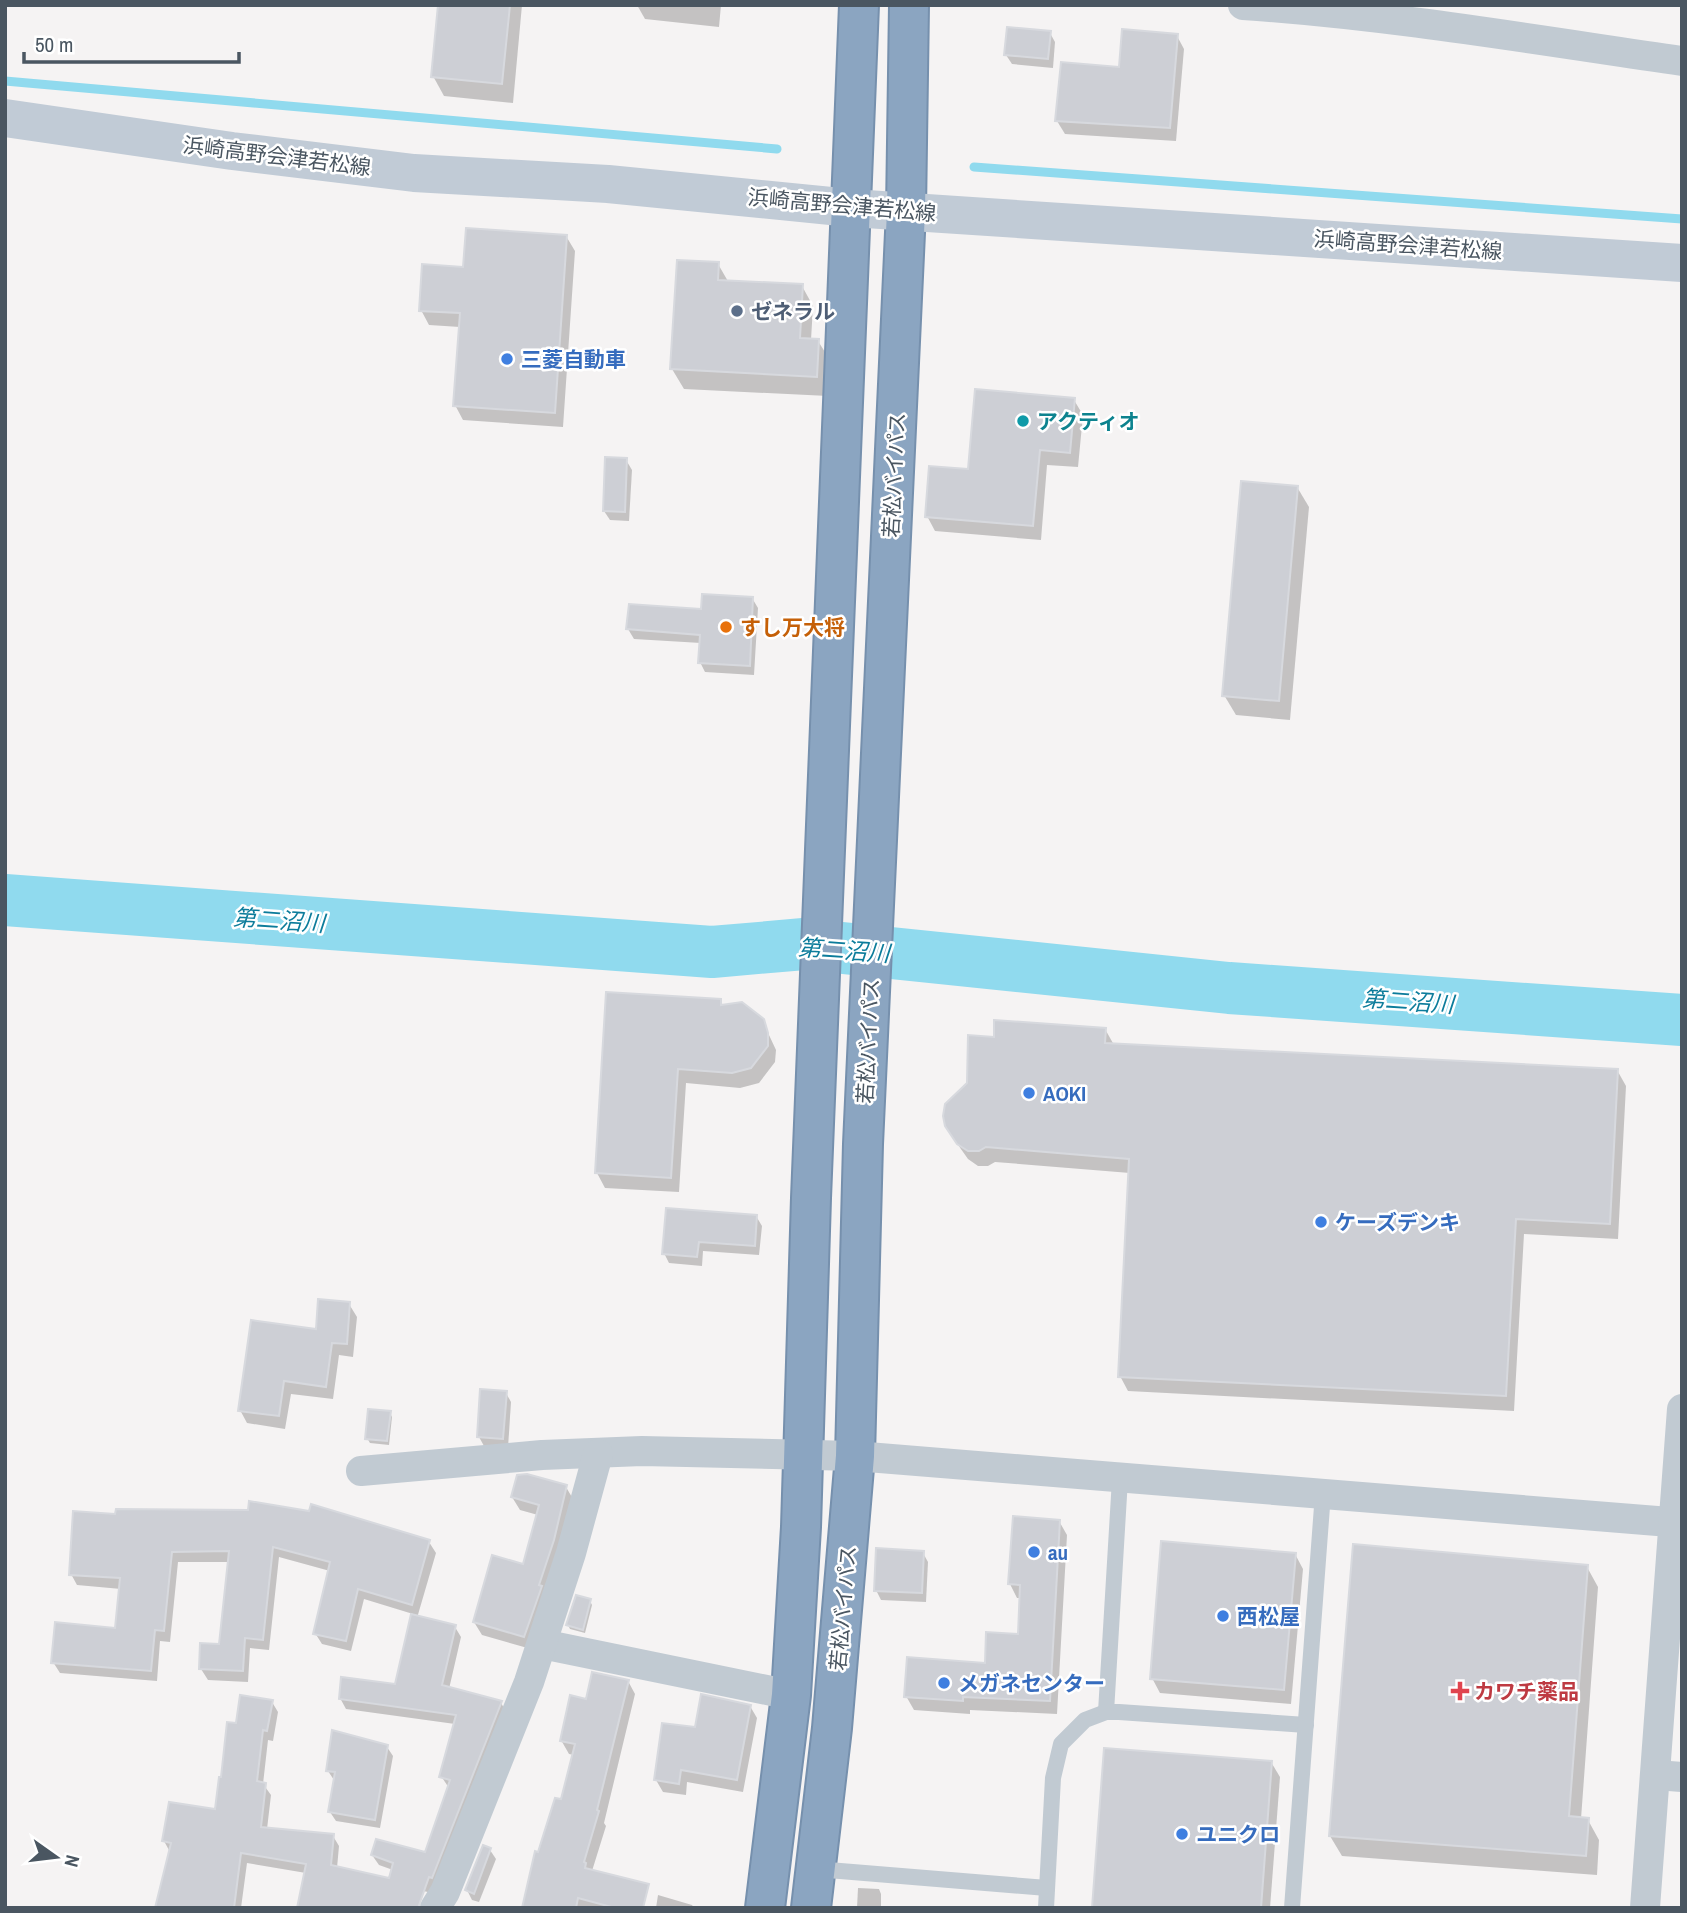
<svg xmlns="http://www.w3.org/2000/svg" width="1687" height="1913" viewBox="0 0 1687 1913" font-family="'Archivo Narrow','Noto Sans JP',sans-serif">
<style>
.shadow{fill:#0003}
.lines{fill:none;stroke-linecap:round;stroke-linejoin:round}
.stream{stroke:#90daee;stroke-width:9}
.river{stroke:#90daee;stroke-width:52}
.building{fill:#cdcfd5;stroke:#d7d9de;stroke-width:2}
.highway-casing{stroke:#7690ad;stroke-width:42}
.lane{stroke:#c1cad2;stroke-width:16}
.street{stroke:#c1cad2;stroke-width:30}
.secondary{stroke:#c1cbd6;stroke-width:38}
.highway{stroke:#8ba5c1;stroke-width:38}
.service-dot{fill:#5c6f8a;stroke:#fff;stroke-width:2.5}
.shop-dot{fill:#3f7fe0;stroke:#fff;stroke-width:2.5}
.culture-dot{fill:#0f9aa8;stroke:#fff;stroke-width:2.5}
.food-dot{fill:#e8710a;stroke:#fff;stroke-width:2.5}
.health-dot{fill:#e0444e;stroke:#fff;stroke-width:2.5}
.labels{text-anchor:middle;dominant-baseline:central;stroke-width:5;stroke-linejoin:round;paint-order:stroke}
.street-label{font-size:21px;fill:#4a5661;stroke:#fff}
.service-label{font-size:21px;font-weight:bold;fill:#4e5e75;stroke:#fff;text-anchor:start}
.shop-label{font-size:21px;font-weight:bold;fill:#366cbe;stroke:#fff;text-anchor:start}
.culture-label{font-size:21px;font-weight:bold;fill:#0d838f;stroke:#fff;text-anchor:start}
.food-label{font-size:21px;font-weight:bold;fill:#c56008;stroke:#fff;text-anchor:start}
.health-label{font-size:21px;font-weight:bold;fill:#be3a42;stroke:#fff;text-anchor:start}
.water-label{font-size:23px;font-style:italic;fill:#0c7c9b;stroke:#fff}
</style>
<rect width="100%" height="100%" fill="#f5f3f3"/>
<g class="shadow">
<polygon points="440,5 522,5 513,103 444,96 433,76"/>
<polygon points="637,5 721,5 719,27 645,19"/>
<polygon points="1050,33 1055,42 1053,68 1012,64 1006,55"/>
<polygon points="1177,36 1184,49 1176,141 1065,134 1057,121 1120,69"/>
<polygon points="566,236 575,251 563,427 463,420 455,405 460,327 429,325 421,310 464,269"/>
<polygon points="718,264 729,283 802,286 813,306 811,340 818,341 830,360 828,396 684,389 672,369"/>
<polygon points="1074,400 1083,415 1078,467 1047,465 1041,540 935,531 927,516 969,471"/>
<polygon points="626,460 632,470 629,521 610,520 604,511"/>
<polygon points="1297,487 1309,507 1290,720 1236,715 1224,695"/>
<polygon points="752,598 758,608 754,675 705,672 700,662 701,643 634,639 628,629"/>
<polygon points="720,1000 724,1007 762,1020 776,1050 775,1062 759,1083 740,1088 686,1083 679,1192 605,1188 597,1173"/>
<polygon points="1105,1029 1114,1045 1617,1070 1626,1086 1618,1239 1524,1234 1514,1411 1128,1391 1120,1376 1130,1173 995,1162 988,1166 978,1166 968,1159 956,1142 969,1084 995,1039"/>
<polygon points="756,1216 762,1226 759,1255 703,1251 702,1266 669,1263 664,1253"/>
<polygon points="349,1304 357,1317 353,1357 339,1355 333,1399 291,1394 285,1429 247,1423 240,1410 317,1331"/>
<polygon points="506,1393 511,1402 508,1448 484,1446 479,1437"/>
<polygon points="390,1413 392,1417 389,1445 370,1443 367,1438"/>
<polygon points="566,1487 573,1499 531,1649 482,1635 474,1622 524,1566 538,1515 520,1510 512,1497"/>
<polygon points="75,1512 429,1542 436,1553 417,1618 455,1627 461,1637 449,1689 501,1703 507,1713 433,1893 423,1891 418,1908 300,1908 306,1873 247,1863 241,1908 157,1908 170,1852 164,1841 216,1812 237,1725 272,1702 278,1712 273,1741 268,1740 263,1784 271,1795 267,1829 333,1836 339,1846 337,1868 390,1880 393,1870 379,1865 372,1855 426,1854 449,1788 441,1776 455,1724 346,1709 340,1698 396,1686 413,1614 364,1599 351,1651 322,1644 315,1633 330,1571 279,1557 269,1650 250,1648 248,1682 208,1680 201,1669 220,1646 229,1562 178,1562 170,1642 160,1641 157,1681 60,1673 53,1662 116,1630 121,1589 77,1585 71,1574"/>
<polygon points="1059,1521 1067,1535 1057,1714 970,1710 970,1714 914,1710 906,1696 986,1665 1019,1635 1021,1598 1017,1598 1010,1584"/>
<polygon points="923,1553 928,1562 926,1602 881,1600 876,1590"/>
<polygon points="1295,1554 1303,1569 1291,1704 1160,1693 1152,1678"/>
<polygon points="1587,1567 1598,1587 1581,1819 1588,1820 1599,1840 1597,1875 1342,1856 1330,1836"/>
<polygon points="590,1601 592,1605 585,1633 570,1629 568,1625"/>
<polygon points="628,1681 635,1694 604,1823 606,1826 592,1871 629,1908 524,1908 539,1854 562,1802 574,1755 569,1754 561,1740 587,1701"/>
<polygon points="750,1706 757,1718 743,1792 687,1782 686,1795 663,1792 656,1780 696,1729"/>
<polygon points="387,1747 393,1756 380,1828 336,1821 330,1812 334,1780 328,1771"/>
<polygon points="1271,1762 1280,1777 1270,1908 1094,1908"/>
<polygon points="490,1850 496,1859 479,1902 472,1900 467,1890"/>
<polygon points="858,1888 879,1889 881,1894 881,1908 857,1908"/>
<polygon points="658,1895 692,1905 694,1908 656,1908"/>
</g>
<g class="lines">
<g class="stream">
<polyline points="5,81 777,149"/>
<polyline points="974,167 1682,219"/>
</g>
<polyline class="river" points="5,900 712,952 804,944 1229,988 1682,1020"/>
</g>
<g class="building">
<polygon points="438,5 510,5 502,84 431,77"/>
<polygon points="1007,27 1051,31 1048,59 1004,55"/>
<polygon points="1122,29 1178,34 1170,128 1055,121 1061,62 1119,67"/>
<polygon points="466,228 567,235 555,413 453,406 460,313 419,311 422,264 463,267"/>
<polygon points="677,260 719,262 718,280 803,284 800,338 819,339 817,377 670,369"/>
<polygon points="975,389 1075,398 1070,453 1040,450 1033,526 925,517 929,466 968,469"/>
<polygon points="605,457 627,458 625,512 603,511"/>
<polygon points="1241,481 1298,486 1279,701 1222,696"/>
<polygon points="702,594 753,597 750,666 698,663 700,635 626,629 629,604 701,609"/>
<polygon points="606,992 721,999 721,1005 742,1002 764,1019 768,1033 768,1046 751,1068 732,1073 678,1069 671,1178 595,1173"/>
<polygon points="994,1020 1106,1028 1105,1043 1618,1069 1610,1224 1516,1219 1506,1396 1118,1377 1129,1159 986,1147 979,1151 968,1151 957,1144 945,1126 943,1116 945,1104 967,1083 968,1035 994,1037"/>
<polygon points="666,1208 757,1215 755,1246 699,1242 697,1257 662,1254"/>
<polygon points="318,1299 350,1302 347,1344 332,1343 326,1387 284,1381 279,1416 238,1411 251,1320 316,1329"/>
<polygon points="480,1389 507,1391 503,1439 477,1437"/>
<polygon points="368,1409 391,1411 387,1441 365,1439"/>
<polygon points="527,1474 567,1485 554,1540 539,1585 542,1586 524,1637 473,1622 492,1555 523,1564 539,1505 511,1497 517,1475"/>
<polygon points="249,1501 309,1511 311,1504 430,1540 412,1605 358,1589 346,1641 313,1634 330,1562 273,1547 263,1640 245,1638 243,1671 199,1669 200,1643 219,1644 229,1551 172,1552 164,1631 155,1630 151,1671 51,1663 55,1622 115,1628 120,1578 69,1575 73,1511 115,1514 116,1509 248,1510"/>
<polygon points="1013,1516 1060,1520 1050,1701 963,1697 963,1701 904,1697 907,1657 985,1663 986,1632 1018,1634 1020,1585 1008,1584"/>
<polygon points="1161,1541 1296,1553 1284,1690 1150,1679"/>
<polygon points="1353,1544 1588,1565 1569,1816 1589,1818 1586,1856 1329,1836"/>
<polygon points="876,1548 924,1551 922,1593 874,1591"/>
<polygon points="576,1595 591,1599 583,1630 566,1625"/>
<polygon points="411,1614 456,1625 442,1685 502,1701 432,1878 429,1877 418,1908 297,1908 306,1864 241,1853 234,1908 155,1908 171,1843 162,1841 169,1802 215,1809 219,1777 221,1777 227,1722 236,1723 240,1695 273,1700 267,1731 263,1730 257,1781 266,1783 261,1827 334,1834 331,1865 389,1878 393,1863 371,1855 376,1839 425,1852 450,1780 439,1777 456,1715 339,1699 341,1677 395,1684"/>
<polygon points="592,1672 629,1680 597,1810 599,1811 584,1862 586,1863 585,1868 649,1884 643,1908 615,1908 578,1898 576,1908 522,1908 535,1851 538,1852 555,1798 561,1799 575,1744 560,1741 570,1695 586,1699"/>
<polygon points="701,1694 751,1705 737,1780 681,1770 679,1784 654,1780 662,1723 695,1727"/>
<polygon points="332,1730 388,1745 375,1820 328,1812 335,1772 326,1771"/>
<polygon points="1104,1748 1272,1761 1261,1908 1092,1908"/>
<polygon points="483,1845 491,1848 474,1894 465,1890"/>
</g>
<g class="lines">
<defs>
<g id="highway">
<polyline points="765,1908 791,1695 801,1527 811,1198 859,5"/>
<polyline points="811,1908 832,1728 855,1456 863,1144 906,211 909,5"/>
</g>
</defs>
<use href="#highway" class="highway-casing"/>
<g class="lane">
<polyline points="1106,1712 1120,1479"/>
<polyline points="816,1869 1047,1888"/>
<polyline points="1046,1908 1053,1778 1061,1744 1085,1720 1106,1712 1119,1712 1306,1725"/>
<polyline points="1292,1908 1323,1493"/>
</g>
<g class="street">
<path d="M1243 5C1390 15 1536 40 1682 61"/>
<polyline points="361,1471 542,1455 642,1451 855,1456 1682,1523"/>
<polyline points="542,1644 791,1695"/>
<polyline points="1656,1775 1682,1777"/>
<polyline points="435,1908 445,1892 529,1682 571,1553 598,1454"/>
<polyline points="1645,1908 1682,1409"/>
</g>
<polyline class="secondary" points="5,118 232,151 414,173 608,184 851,208 1682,263"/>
<use href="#highway" class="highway"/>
</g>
<circle class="service-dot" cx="737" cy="311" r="7"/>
<g class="shop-dot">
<circle cx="507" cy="359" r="7"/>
<circle cx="1029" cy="1093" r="7"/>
<circle cx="1321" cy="1222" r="7"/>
<circle cx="1034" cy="1552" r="7"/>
<circle cx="1223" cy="1616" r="7"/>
<circle cx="944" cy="1683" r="7"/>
<circle cx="1182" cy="1834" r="7"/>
</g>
<circle class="culture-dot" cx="1023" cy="421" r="7"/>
<circle class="food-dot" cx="726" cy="627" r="7"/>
<path class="health-dot" d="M1456.5 1680.5h7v7h7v7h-7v7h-7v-7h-7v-7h7z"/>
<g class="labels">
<g class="street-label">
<text transform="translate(277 156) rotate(7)">浜崎高野会津若松線</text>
<text transform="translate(842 205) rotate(5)">浜崎高野会津若松線</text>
<text transform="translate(1408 245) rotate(4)">浜崎高野会津若松線</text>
<text transform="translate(894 475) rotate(-87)">若松バイパス</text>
<text transform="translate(868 1041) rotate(-87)">若松バイパス</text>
<text transform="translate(843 1608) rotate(-85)">若松バイパス</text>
</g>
<g class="service-label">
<text x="751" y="311">ゼネラル</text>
</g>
<g class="shop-label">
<text x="521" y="359">三菱自動車</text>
<text x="1043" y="1093">AOKI</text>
<text x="1335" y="1222">ケーズデンキ</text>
<text x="1048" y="1552">au</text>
<text x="1237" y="1616">西松屋</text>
<text x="958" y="1683">メガネセンター</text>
<text x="1196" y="1834">ユニクロ</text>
</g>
<g class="culture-label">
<text x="1037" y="421">アクティオ</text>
</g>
<g class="food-label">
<text x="740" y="627">すし万大将</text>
</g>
<g class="health-label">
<text x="1474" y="1691">カワチ薬品</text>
</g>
<g class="water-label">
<text transform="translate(279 920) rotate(4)">第二沼川</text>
<text transform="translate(844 950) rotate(4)">第二沼川</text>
<text transform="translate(1408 1001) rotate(4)">第二沼川</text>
</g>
</g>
<rect width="1687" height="1913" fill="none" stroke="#4a5661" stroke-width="14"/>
<g transform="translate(56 1857) rotate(104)" stroke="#ffffff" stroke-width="5" paint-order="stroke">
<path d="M0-5L12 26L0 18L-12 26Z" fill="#4a5661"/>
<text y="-10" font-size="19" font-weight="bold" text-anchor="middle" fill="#4a5661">N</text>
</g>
<path d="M24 52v10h215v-10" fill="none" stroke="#4a5661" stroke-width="3.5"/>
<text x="35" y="52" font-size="21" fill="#4a5661" stroke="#ffffff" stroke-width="5" paint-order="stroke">50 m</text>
</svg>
